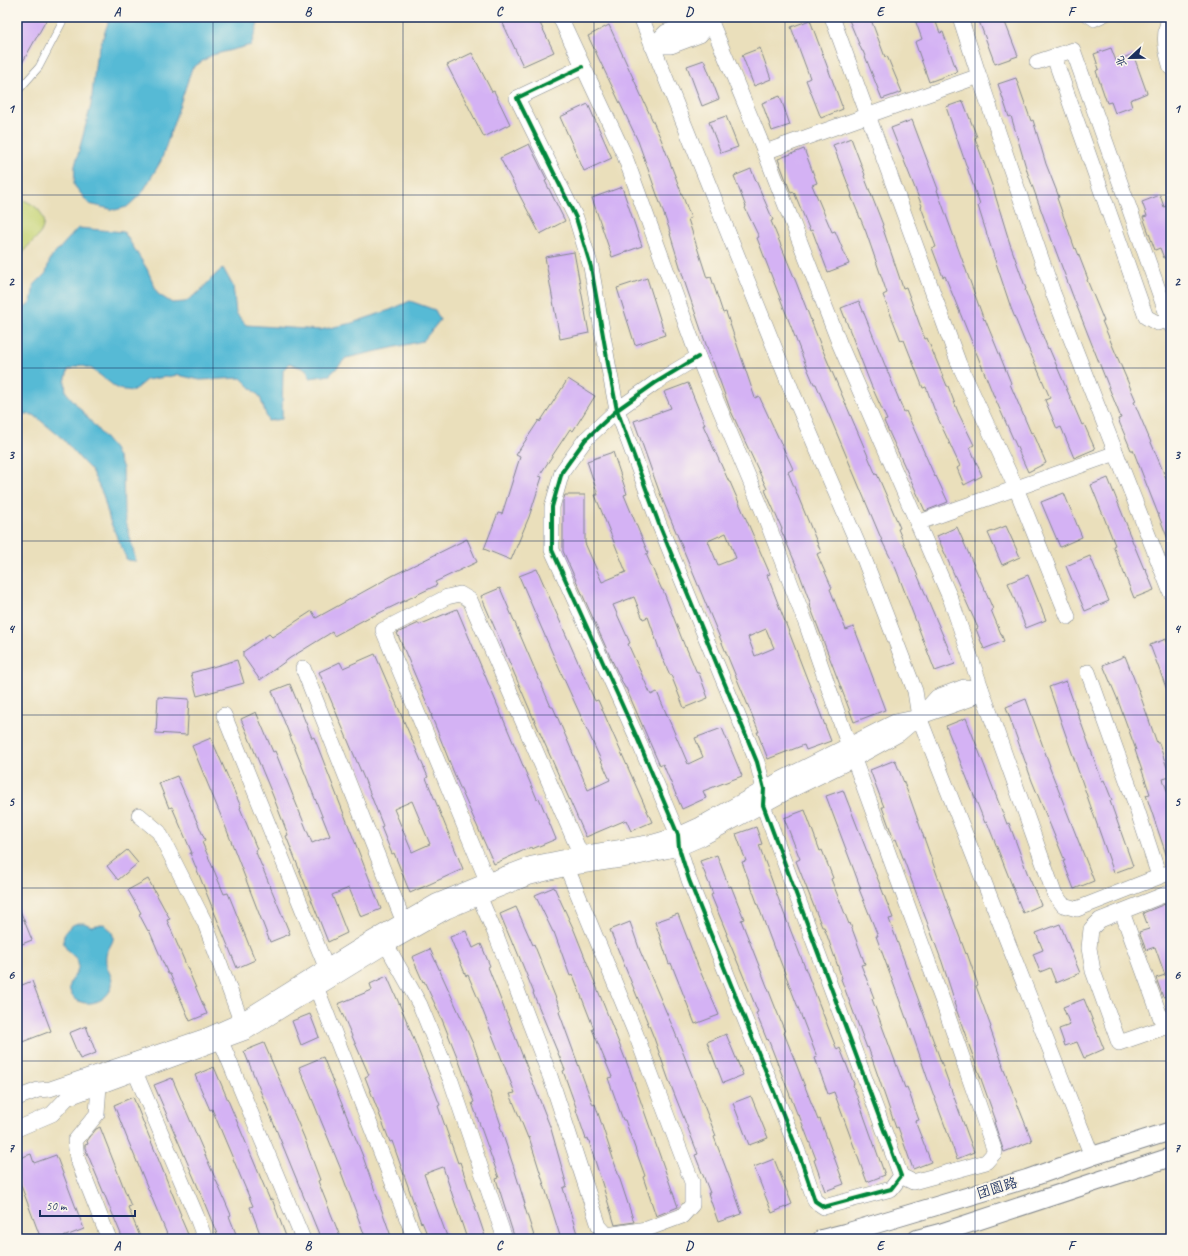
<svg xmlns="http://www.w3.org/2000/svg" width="1188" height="1256" viewBox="0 0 1188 1256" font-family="Caveat,'LXGW WenKai TC',sans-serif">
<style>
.green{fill:#c6d476;stroke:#70826a}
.water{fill:#57bad5;stroke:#39749a}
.building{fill:#d4b2f4;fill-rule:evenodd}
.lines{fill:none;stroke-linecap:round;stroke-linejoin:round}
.service-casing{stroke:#82878c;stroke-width:8}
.minor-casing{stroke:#82878c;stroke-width:16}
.tertiary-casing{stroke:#82878c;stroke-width:20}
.service{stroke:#fff;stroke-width:7}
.minor{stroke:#fff;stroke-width:15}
.tertiary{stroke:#fff;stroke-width:18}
.cycleway-casing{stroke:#fbf7ec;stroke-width:6}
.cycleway{stroke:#00873e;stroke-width:4}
.grid{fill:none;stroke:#1b2f5e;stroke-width:1;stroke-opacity:0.55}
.labels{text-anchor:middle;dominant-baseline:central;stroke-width:4;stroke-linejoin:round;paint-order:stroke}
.street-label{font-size:14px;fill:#1b2f5e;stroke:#fbf7ec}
.neatline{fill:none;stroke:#1b2f5e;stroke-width:1.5}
.grid-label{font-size:13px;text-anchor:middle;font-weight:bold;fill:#1b2f5e}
</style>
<rect width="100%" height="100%" fill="#fbf7ec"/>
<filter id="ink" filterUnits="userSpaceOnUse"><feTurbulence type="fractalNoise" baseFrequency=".025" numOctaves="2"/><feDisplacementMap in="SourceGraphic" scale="8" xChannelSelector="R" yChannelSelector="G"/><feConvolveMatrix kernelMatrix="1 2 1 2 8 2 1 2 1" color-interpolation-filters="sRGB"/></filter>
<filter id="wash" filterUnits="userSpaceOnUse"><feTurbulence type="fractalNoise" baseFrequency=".012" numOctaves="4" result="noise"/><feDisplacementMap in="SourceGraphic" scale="16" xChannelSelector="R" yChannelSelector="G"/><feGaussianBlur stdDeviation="0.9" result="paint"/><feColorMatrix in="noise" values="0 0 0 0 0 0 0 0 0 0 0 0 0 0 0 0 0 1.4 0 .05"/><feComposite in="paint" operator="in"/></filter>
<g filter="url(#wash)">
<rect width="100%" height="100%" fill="#eadfbb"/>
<path class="green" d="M17 198C33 202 50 214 41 232 36 240 27 245 23 253 18 263 20 274 17 284Z"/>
<g class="water">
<polygon points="108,17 260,17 251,45 212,55 192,68 161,161 142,193 127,207 115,210 89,204 74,185 75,166 91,105 96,58 108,23"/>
<polygon points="78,228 124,232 147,269 158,294 172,303 185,302 199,292 214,276 223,268 233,286 236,313 246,325 320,330 352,323 390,310 410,301 435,310 440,320 423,341 346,358 330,375 310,378 307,370 289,363 283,370 282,419 268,421 260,397 241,378 200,380 178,375 146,380 133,391 118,389 92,369 80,365 68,370 65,382 66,392 114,449 123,468 124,514 136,561 127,560 110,521 103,495 91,470 83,462 63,439 34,415 17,413 17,315 31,302 34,285 46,273 50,259"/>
<path d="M78 923H84L91 926 104 924C125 941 103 945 106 962 107 971 113 976 112 985 107 1007 75 1009 70 991 67 980 81 973 78 962 76 956 69 954 66 948 59 937 67 926 78 923Z"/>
</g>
<g id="blocks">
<g class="building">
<polygon points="17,17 48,17 17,72"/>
<polygon points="500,17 537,17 554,52 523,66"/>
<polygon points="856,17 870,17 885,57 887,56 902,92 882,99 863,51 862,51 849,20"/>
<polygon points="914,17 934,17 940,33 943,32 957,72 929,82 915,42 922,39"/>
<polygon points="989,17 1003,17 1018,56 995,64 979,21"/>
<polygon points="810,20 843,109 821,118 806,80 810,78 791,27"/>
<polygon points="609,25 661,139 691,218 688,219 707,278 711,277 723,313 726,312 755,398 759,396 793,469 788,472 821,552 817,554 832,588 830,589 846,630 854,627 885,710 854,722 810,606 811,605 797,567 781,530 782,529 765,490 767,489 730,409 713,362 712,362 686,286 670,234 671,234 638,141 588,36"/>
<polygon points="760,48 771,79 754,86 742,55"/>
<polygon points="1111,48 1116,61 1133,54 1147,93 1130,100 1132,107 1115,113 1111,102 1107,103 1096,71 1099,69 1094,54"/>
<polygon points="472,53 492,92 494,91 510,124 484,137 447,65"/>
<polygon points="704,60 719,99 702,106 687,66"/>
<polygon points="1016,78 1031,121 1033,120 1046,164 1059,197 1057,198 1075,249 1076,248 1088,279 1087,280 1104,321 1102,321 1136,401 1134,402 1171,490 1171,547 1133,450 1131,450 1118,419 1121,418 1074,299 1054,246 1027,171 1011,116 1009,117 998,84"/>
<polygon points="780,96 790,125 772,131 762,103"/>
<polygon points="963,101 977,137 975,138 993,188 1010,244 1026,289 1025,290 1048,349 1049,348 1082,425 1084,424 1095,449 1074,458 1061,427 1057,429 1045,400 1050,398 1027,345 1026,345 1011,308 994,257 978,206 980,205 946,107"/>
<polygon points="588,104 612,158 584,171 560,117"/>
<polygon points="726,116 738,147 721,153 709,122"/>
<polygon points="912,120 938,189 937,190 984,320 985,319 1011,383 1010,384 1031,433 1033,432 1046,463 1028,472 993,394 945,276 943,277 932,248 936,247 921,207 922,206 891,128"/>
<polygon points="851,138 865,175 864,176 883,225 882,226 903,288 906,287 925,339 927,338 947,386 948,386 958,412 974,445 970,447 982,476 964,485 957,468 960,466 936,414 926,387 923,388 904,340 901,341 883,295 887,293 866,232 851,196 852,195 833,145"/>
<polygon points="529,144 547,180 545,181 565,221 540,234 500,158"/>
<polygon points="804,149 817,183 812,185 832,232 835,231 849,264 828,272 812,230 810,231 794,192 791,193 778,159"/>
<polygon points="751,169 773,220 771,221 796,282 821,346 876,475 877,474 887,497 900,528 898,529 955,664 935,671 896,569 883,543 816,384 814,384 805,363 757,238 759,237 745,208 746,207 734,176"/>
<polygon points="622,187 642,246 612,257 592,198"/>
<polygon points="1160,195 1164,207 1171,204 1171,256 1164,258 1160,248 1155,250 1143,217 1147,216 1142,202"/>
<polygon points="574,252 589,333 560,339 545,257"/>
<polygon points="647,278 665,335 635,345 617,288"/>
<polygon points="859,301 904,412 906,411 935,477 936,476 948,502 943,504 925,511 884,421 887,420 871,385 841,308"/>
<polygon points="568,379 595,396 573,431 570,429 539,476 542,477 529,517 511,560 484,549 498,513 502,514 520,457 516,455 539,420 540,422"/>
<path d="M688 383 705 425H703L729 482H730L770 574 767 575 831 741 806 750 804 745 768 759 757 732H759L659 491 634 421 671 408 664 392ZM726 533 736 558 718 565 708 541ZM766 629 774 648 755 656 748 637Z"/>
<polygon points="613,452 627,494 624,495 648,553 646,554 662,590 663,590 685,647 686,647 697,673 699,673 708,698 684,708 671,675 670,675 662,657 648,617 643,619 634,597 613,605 630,643 628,644 651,695 657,692 688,764 703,757 695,738 722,728 742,776 703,791 706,798 682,809 663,764 660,766 626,688 625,688 608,652 563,551 563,501 565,495 585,495 585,543 602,582 626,572 595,495 598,495 587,461"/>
<polygon points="1108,478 1128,528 1127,528 1144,569 1145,568 1154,590 1134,598 1113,546 1115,545 1091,485"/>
<polygon points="1064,493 1082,537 1060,547 1041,502"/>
<polygon points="1006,526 1020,557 1002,565 988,533"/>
<polygon points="957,527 993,609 991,610 1004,641 984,649 976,629 978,628 937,536"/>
<polygon points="467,539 477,562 435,582 437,585 371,617 371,616 334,636 332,632 290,658 260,680 243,656 243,652 269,634 272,637 312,611 316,618 392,576"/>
<polygon points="1090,556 1109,601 1085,611 1066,566"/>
<polygon points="537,569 595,701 598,700 652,822 631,831 626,820 586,837 529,708 481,596 500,588 551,707 553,707 569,744 588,790 610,780 558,666 519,576"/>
<polygon points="1028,575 1046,620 1026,628 1008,583"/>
<polygon points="457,609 537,799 539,798 556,839 532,849 531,847 494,864 458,783 431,715 432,715 397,633 419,623 419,625"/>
<polygon points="1166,639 1171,652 1170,698 1150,645"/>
<path d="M375 654 428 777 426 778 463 869 410 893 394 853 392 854 381 827 383 826 368 788 319 672 340 662 343 668ZM412 801 430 844 412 852 394 809Z"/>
<polygon points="1125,656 1138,689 1157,743 1159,743 1170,777 1163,779 1171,803 1171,863 1169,863 1146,795 1150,794 1135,750 1136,750 1117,698 1103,665"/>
<polygon points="237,660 244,683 197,696 191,673"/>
<polygon points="1066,681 1102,781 1104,780 1112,800 1110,801 1133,866 1114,873 1049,687"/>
<polygon points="290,684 312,738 314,737 381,909 361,917 349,888 332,895 347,933 328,942 286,836 288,835 273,796 241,719 256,712 273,752 275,751 312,843 330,836 272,691"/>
<polygon points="158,697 189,699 187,735 156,733"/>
<polygon points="1026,699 1050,766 1049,766 1094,881 1074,889 1063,861 1065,861 1032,781 1006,707"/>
<polygon points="966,718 1007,824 1009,823 1028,875 1041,905 1023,913 987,822 985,823 946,726"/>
<polygon points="211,738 241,807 240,808 257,849 255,850 290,934 270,942 226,828 192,746"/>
<polygon points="895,760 910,798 948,906 966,954 967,953 978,985 976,986 991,1027 990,1028 1003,1065 1002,1065 1032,1141 1004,1152 994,1122 996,1121 954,1003 955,1002 942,962 896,839 894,840 882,807 884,807 870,770"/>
<polygon points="177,776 205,840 202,842 224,894 228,893 255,960 237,968 190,853 192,853 172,807 169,808 159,783"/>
<polygon points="843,790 893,918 889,919 974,1152 957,1159 927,1077 907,1018 906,1018 876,936 878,936 859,889 861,889 826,796"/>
<polygon points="805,810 820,851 822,850 833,878 831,879 849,924 850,923 865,964 861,965 874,998 872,999 905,1088 907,1087 919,1120 915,1121 931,1162 913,1169 898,1127 896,1128 868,1047 867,1048 841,979 842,978 824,927 822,927 796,861 800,859 784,818"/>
<polygon points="756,827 762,844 759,845 780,903 837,1050 840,1048 854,1084 853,1085 885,1175 867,1182 834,1092 828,1094 815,1058 817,1057 776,950 775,951 742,862 746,861 736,834"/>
<polygon points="127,850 138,863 118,880 107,866"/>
<polygon points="717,855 729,887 731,886 744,919 741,920 785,1032 784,1033 818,1120 820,1119 844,1184 825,1191 814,1160 816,1159 799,1115 798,1116 768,1039 767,1040 756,1013 758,1012 726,934 727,934 711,895 713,894 700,861"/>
<polygon points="148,879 170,919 167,920 207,1014 190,1021 170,974 168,974 149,930 148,931 139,914 141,913 128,890"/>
<polygon points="554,887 574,930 630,1071 678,1207 656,1216 643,1177 645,1176 625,1120 623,1120 608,1078 612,1077 592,1029 594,1029 573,975 570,976 554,932 553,932 535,895"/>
<polygon points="17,903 32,940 17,946"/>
<polygon points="1165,904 1171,922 1171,994 1163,997 1156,978 1165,975 1155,947 1146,950 1139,932 1149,929 1143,913"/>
<polygon points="516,907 533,945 534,944 561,1011 559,1012 593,1105 595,1104 634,1222 615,1225 588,1138 586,1139 576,1110 577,1110 563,1071 565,1070 533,993 534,993 514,944 513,945 500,914"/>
<polygon points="678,914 698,966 719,1015 695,1024 671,963 669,964 655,922"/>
<polygon points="630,922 640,951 674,1030 716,1136 714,1137 730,1179 742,1214 718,1222 708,1193 710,1193 695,1155 698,1154 668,1078 654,1038 610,930"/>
<polygon points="1060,924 1080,973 1056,983 1050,968 1040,972 1033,954 1043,950 1036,933"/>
<polygon points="466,931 473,948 481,944 490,966 488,967 551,1129 567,1186 563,1188 578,1237 571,1239 561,1239 529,1137 528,1138 510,1094 515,1093 479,1001 468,975 466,976 450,937"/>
<polygon points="430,949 474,1046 501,1125 500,1126 513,1165 525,1204 524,1205 535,1239 515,1239 496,1179 499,1178 472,1103 474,1102 460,1064 441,1017 424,981 423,982 412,957"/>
<polygon points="387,976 405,1017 440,1105 438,1106 458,1163 460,1162 486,1239 467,1239 443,1167 424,1174 448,1239 429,1239 422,1222 421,1223 392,1141 390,1142 365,1077 369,1075 338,1004 372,990 370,984"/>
<polygon points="32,981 51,1031 17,1044 17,987"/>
<polygon points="1084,999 1104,1049 1084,1058 1077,1042 1065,1046 1059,1029 1070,1025 1063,1007"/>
<polygon points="310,1014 319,1037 301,1045 292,1021"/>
<polygon points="86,1026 96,1053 80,1059 69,1033"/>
<polygon points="726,1034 743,1075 723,1083 707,1042"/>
<polygon points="264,1043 304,1137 320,1180 318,1181 341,1239 321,1239 244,1051"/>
<polygon points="323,1057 362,1154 392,1239 366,1239 341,1172 342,1172 299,1067"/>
<polygon points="214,1067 270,1200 272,1199 287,1239 262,1239 250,1207 253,1206 212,1109 210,1110 195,1075"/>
<polygon points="172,1078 231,1215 229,1216 238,1239 219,1239 200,1192 154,1085"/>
<polygon points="751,1096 768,1138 749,1145 733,1103"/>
<polygon points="133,1097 181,1215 180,1216 190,1239 169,1239 127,1138 114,1105"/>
<polygon points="100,1127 131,1206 128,1207 141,1239 123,1239 85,1148 85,1145 88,1144 87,1141 96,1129"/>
<polygon points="31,1154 34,1163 56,1155 84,1229 58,1239 41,1239 17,1175 17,1159"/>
<polygon points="774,1159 792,1204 772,1213 754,1167"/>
</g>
</g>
</g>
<g filter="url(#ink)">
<use href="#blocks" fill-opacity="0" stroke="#82878c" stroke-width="1"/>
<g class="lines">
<defs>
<g id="service">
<polyline points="1085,17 1094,23 1107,17"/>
<polyline points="17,92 39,67 65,17"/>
</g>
<g id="minor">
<polyline points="560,17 624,154 698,357 764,514 807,626 849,746 943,1002 995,1152 986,1162 913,1182 901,1176"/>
<polyline points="641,17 794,396 863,556 915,691 919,717 1092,1156"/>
<polyline points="709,17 765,152 840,345 951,600 981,688 1054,893 1063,905 1077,909 1171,872"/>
<polyline points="832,17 959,364 1016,488 1068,617"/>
<polyline points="960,17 979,76"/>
<path d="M1171 21 1168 22C1163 38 1166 52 1171 68"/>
<polygon points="693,22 712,22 700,35 671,46 652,46 666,32"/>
<polyline points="1054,57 1146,317 1157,323 1169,320 1171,326"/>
<polyline points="1037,62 1073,50 1169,320 1171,319"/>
<polyline points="582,67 517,98 576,218 591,267 608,364 617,410 585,440 562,472 552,507 552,550 638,740 678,835 679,848 689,880 799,1154 815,1201 824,1207 891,1189 901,1176 763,805 764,789 757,762 659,524 617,410 655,383 698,357"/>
<polyline points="765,152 979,76 1053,293 1171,593"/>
<polyline points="917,523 1116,453"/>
<polyline points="303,668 403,920 408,927"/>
<polyline points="1088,672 1133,797 1159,876"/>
<polyline points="224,715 326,967 330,976"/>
<polyline points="139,815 159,832 205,923 244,1029"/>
<polyline points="476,889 498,940 550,1076 599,1226 607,1235 647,1229 682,1216 692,1205 692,1182 635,1032 567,868 562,859"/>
<polyline points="491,890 383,630 447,597 460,594 470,600 584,862"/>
<polyline points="1171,893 1166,894 1100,920 1091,929 1089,948 1093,971 1119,1043 1171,1025"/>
<polyline points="1122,912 1164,1027"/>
<polyline points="382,937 420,1005 451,1081 505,1239"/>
<polyline points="313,979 415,1239"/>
<polyline points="218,1034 303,1239"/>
<polyline points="132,1065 196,1215 205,1239"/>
<polyline points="96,1077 99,1085 97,1114 75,1141 77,1158 109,1239"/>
<polyline points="17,1098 38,1090 50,1089 206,1036 240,1021 365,943 436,902 487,881 532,864 581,854 654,842 678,835 700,825 776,782 895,722 919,717 970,699 981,688 964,687 937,697 919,717 899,734 854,759 787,792 702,838 679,848 634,858 567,868 527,878 480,897 447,911 387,945 246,1032 67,1098 52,1114 17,1129"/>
</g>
<g id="tertiary">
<polyline points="822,1239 849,1232 1027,1179 1092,1156 1171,1131"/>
<polyline points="917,1239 940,1233 1171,1157"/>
</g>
</defs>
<use href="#service" class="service-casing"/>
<use href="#minor" class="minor-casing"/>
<use href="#tertiary" class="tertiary-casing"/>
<use href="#service" class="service"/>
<use href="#minor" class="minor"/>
<use href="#tertiary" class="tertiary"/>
<defs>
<polyline id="cycleway" points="582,67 517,98 576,218 591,267 608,364 617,410 585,440 562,472 552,507 552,550 638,740 678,835 679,848 689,880 799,1154 815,1201 824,1207 891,1189 901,1176 763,805 764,789 757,762 659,524 617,410 655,383 698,357"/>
</defs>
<use href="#cycleway" class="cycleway-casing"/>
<use href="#cycleway" class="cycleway"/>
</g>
</g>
<path class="grid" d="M213 17V1239M403 17V1239M594 17V1239M785 17V1239M975 17V1239M17 195H1171M17 368H1171M17 541H1171M17 715H1171M17 888H1171M17 1061H1171"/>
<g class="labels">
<g class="street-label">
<text transform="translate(997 1188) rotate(-17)">团圆路</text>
</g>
</g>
<rect width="1188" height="1256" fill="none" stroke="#fbf7ec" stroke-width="44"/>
<g transform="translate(1130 58) rotate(248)" stroke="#fbf7ec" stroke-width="3" paint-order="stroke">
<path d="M0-3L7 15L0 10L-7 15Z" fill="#1b2f5e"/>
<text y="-6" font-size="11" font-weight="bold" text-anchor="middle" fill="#1b2f5e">北</text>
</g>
<path d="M40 1210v6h95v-6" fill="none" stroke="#1b2f5e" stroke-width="2"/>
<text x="46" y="1210" font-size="12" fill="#1b2f5e" stroke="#fbf7ec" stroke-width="3" paint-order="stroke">50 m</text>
<rect x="22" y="22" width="1144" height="1212" class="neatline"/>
<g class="grid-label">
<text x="117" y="16">A</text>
<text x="308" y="16">B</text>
<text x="499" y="16">C</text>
<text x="689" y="16">D</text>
<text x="880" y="16">E</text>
<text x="1071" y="16">F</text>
<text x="11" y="113">1</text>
<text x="1177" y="113">1</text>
<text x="11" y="286">2</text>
<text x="1177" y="286">2</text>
<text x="11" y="459">3</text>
<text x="1177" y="459">3</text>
<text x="11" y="633">4</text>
<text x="1177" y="633">4</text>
<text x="11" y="806">5</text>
<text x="1177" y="806">5</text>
<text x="11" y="979">6</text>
<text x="1177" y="979">6</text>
<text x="11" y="1152">7</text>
<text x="1177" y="1152">7</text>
<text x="117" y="1250">A</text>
<text x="308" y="1250">B</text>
<text x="499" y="1250">C</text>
<text x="689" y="1250">D</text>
<text x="880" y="1250">E</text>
<text x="1071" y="1250">F</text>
</g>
</svg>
